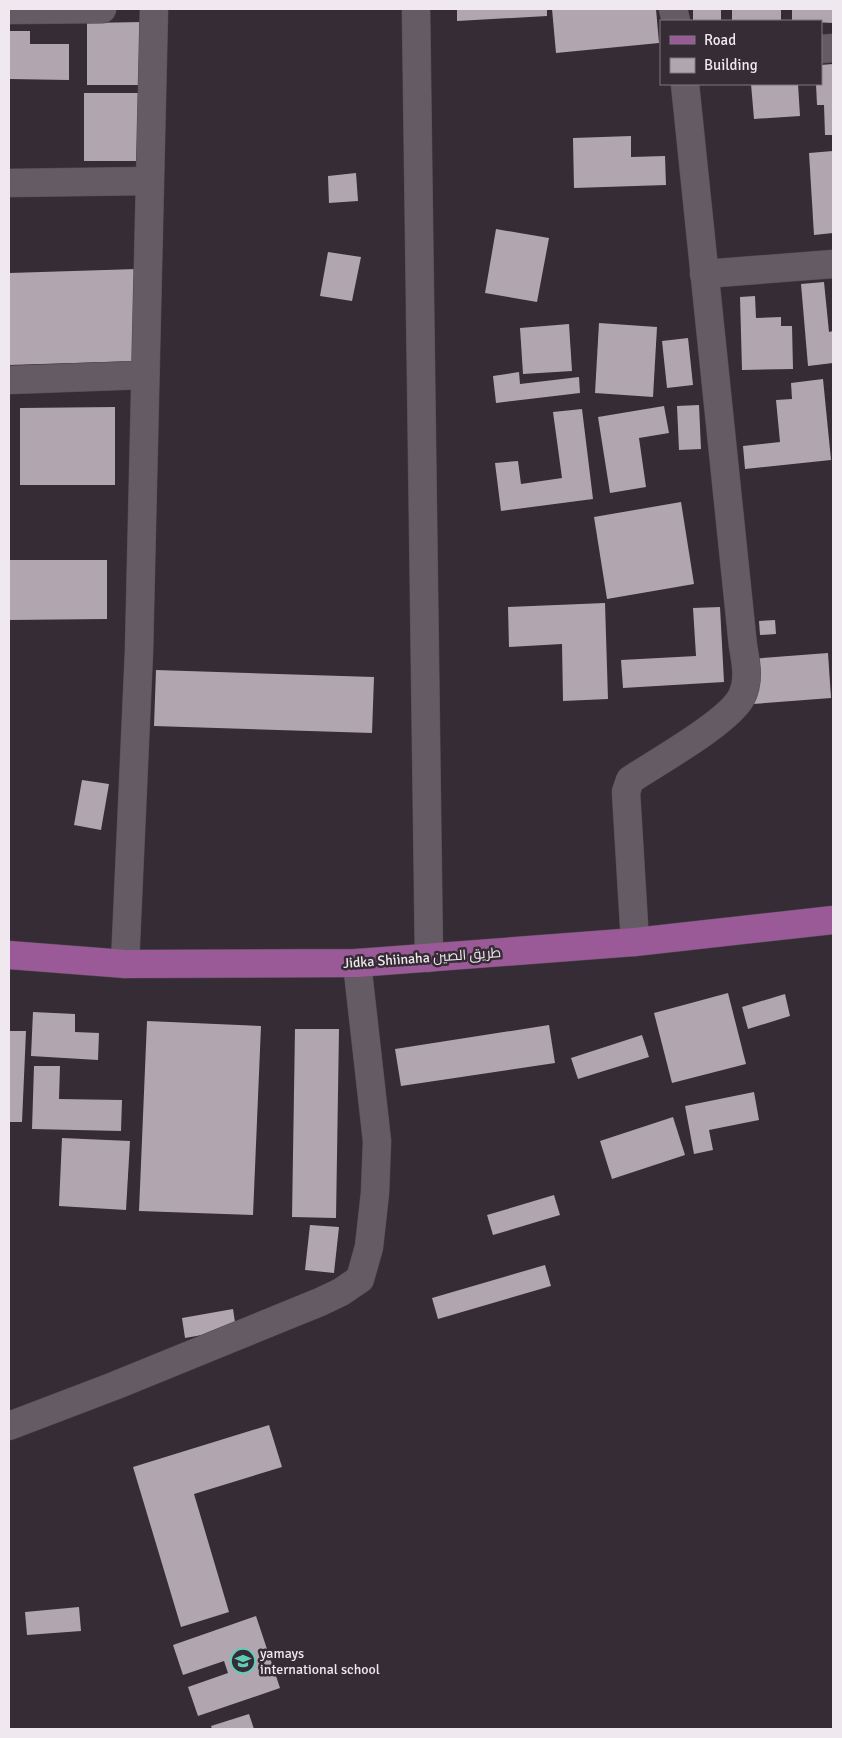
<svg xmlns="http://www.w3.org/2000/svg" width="842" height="1738" viewBox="0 0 842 1738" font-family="Signika,Cairo,sans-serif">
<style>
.building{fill:#b1a5b0}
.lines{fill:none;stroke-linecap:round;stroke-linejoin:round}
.minor-casing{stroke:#544b53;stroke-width:29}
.major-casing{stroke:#544b53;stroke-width:29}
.minor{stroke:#655b64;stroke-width:28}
.major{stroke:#9a5a98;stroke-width:28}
.labels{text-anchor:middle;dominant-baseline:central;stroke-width:5;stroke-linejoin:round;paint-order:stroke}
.street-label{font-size:14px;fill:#efe8ee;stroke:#362c35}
.poi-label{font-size:14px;fill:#efe8ee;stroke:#362c35;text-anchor:start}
</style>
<rect width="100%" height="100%" fill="#362c35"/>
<g class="building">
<polygon points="457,9 547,9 547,16 457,21"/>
<polygon points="552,9 656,9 659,43 556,53"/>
<rect x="693" y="9" width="28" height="12"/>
<rect x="732" y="9" width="49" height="12"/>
<polygon points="792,9 833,9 833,23 792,21"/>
<polygon points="143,22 144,85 87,85 87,23"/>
<polygon points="9,31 30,31 30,44 69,44 69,80 9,79"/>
<polygon points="833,64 833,135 825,135 824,105 817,105 816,84 821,84 821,65"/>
<polygon points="751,84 798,84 800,116 754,119"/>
<rect x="84" y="93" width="61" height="68"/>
<polygon points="631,136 631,157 665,156 666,185 574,188 573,138"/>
<polygon points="833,151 833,233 814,235 809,153"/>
<polygon points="356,173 358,201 329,203 328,176"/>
<polygon points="496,229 549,238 537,302 485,293"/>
<polygon points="328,252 361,257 352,301 320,296"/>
<polygon points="137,269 138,361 9,365 9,273"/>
<polygon points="824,282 829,332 833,331 833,363 808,366 801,284"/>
<polygon points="755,296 756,318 781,317 781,326 792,326 793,369 742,370 740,297"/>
<polygon points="599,323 657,327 653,397 595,393"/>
<polygon points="569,324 572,371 523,374 520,328"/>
<polygon points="688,338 693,385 667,388 662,341"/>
<polygon points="519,372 520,384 579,377 580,393 496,403 493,376"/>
<polygon points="823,379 831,460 745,469 743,446 780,442 776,400 792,399 791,383"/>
<polygon points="699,405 701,449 679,450 677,406"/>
<polygon points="664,406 669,433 639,438 646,487 610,493 598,417"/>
<polygon points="115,407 115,485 20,485 20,408"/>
<polygon points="582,409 593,499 501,511 495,463 518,461 521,484 562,478 553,412"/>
<polygon points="681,502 694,584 607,599 594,517"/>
<polygon points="9,560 107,560 107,619 9,620"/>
<polygon points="605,603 608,699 563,701 562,644 509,647 508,607"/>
<polygon points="720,607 724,682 623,688 621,660 696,656 693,608"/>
<polygon points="775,620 776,634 760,635 759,621"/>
<polygon points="828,653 831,698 753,704 750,659"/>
<polygon points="156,670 374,677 372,733 154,726"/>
<polygon points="82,780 109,784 101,830 74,825"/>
<polygon points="728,993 746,1064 672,1083 654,1013"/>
<polygon points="785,994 790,1016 748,1029 742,1007"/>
<polygon points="33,1012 75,1014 75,1032 99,1033 98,1060 31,1056"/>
<polygon points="147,1021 261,1026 253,1215 139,1211"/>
<polygon points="549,1025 555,1063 401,1086 395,1049"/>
<polygon points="295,1029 339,1029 336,1218 292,1217"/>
<polygon points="9,1031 26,1031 22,1122 9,1122"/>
<polygon points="642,1035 649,1057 578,1079 571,1058"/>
<polygon points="34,1066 60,1066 59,1099 122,1100 121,1131 32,1129"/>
<polygon points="754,1092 759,1120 709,1130 713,1150 694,1154 685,1106"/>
<polygon points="673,1117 685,1155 612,1179 600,1141"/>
<polygon points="62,1138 130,1141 126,1210 59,1206"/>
<polygon points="554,1195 560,1215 493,1235 487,1215"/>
<polygon points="310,1225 339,1227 334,1273 305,1270"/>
<polygon points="545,1265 551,1286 438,1319 432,1298"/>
<polygon points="233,1309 236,1329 185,1338 182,1318"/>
<polygon points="269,1425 282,1467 194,1494 229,1612 181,1627 133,1467"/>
<polygon points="79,1607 81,1631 27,1635 25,1612"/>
<polygon points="256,1616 280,1688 198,1716 188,1687 228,1673 224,1661 183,1675 173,1645"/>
<polygon points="249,1714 254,1729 212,1729 211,1726"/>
</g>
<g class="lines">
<defs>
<g id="minor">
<polyline points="416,9 429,958"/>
<polyline points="673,9 676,21"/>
<polyline points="9,10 102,9"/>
<polyline points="821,49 833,48"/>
<polyline points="9,183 149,181"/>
<polyline points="704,274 833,264"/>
<polyline points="9,380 145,375"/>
<path d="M635 942 626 792 630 780C657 762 727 723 741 698 750 681 746 663 743 646L685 84"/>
<polyline points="125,964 139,651 154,9"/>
<polyline points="9,1426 114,1386 320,1302 341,1292 360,1279 369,1247 375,1193 377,1141 357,963"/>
</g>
<polyline id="major" points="9,955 125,964 357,963 635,942 833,920"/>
</defs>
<use href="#minor" class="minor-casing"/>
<use href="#major" class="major-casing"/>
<use href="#minor" class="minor"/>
<use href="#major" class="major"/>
</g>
<defs>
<symbol id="school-ring" viewBox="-11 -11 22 22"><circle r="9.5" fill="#362c35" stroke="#5eceb8" stroke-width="1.5"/><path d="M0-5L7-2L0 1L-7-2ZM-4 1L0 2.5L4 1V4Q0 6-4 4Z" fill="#5eceb8"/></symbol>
</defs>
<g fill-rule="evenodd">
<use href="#school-ring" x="229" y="1647" width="28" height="28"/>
</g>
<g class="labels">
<g class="street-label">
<text transform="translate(422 958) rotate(-4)">Jidka Shiinaha طريق الصين</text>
</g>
<g class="poi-label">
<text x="260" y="1653">yamays<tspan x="260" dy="16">international school</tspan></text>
</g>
</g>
<rect width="842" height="1738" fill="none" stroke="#efe8ee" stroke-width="20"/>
<rect x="660" y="20" width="162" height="65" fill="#362c35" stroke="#80777f"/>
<rect x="670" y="36" width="25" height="8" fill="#9a5a98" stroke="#80777f"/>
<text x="704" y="45" font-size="15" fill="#efe8ee">Road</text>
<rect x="670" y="58" width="25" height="15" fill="#b1a5b0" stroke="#80777f"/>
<text x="704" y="70" font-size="15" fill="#efe8ee">Building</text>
</svg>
